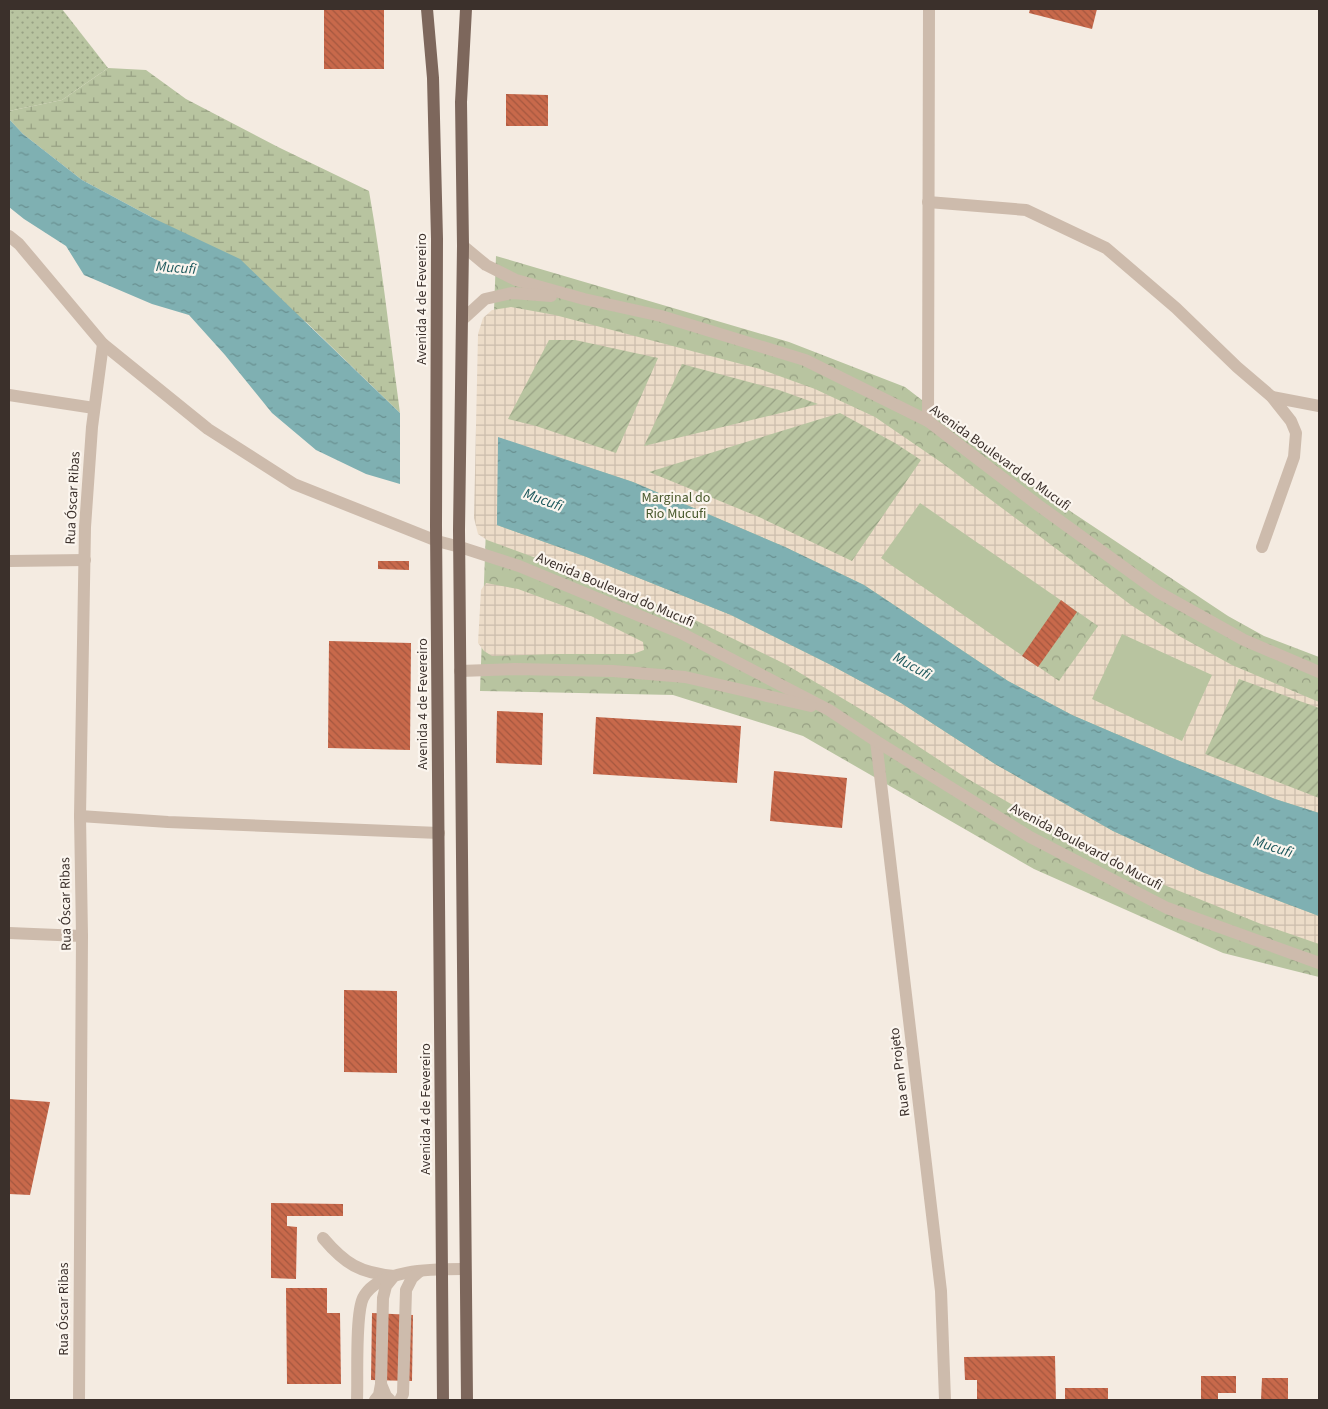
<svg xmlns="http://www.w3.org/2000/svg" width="1328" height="1409" viewBox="0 0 1328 1409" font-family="'Source Sans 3',sans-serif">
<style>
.grass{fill:url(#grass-dots)}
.wetland{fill:url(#wetland-marsh)}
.park{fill:url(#park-crowns)}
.garden{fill:url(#garden-furrows)}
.pitch{fill:#b8c4a0}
.plaza{fill:url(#plaza-grid);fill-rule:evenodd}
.water{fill:url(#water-ripples)}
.building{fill:url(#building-back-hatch)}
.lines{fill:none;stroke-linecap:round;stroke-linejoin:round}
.service{stroke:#cdbbac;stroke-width:12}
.minor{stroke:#cdbbac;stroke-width:12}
.tertiary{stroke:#cdbbac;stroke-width:12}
.primary{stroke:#7d675c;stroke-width:12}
.labels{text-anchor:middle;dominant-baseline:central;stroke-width:4.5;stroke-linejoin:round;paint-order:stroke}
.street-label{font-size:14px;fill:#3b302b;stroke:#fbf5ee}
.park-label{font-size:14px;fill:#4a5a2e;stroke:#fbf5ee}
.water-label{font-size:15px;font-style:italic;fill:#1f5a5e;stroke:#fbf5ee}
</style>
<defs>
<pattern id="grass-dots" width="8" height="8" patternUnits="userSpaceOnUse" patternTransform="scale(1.25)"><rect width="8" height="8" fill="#b8c4a0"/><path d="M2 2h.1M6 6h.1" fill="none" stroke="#97a083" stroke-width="1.8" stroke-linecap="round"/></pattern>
<pattern id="wetland-marsh" width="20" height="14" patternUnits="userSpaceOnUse" patternTransform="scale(1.25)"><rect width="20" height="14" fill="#b8c4a0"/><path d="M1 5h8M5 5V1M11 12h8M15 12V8" fill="none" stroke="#97a083"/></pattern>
<pattern id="park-crowns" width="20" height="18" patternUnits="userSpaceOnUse" patternTransform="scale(1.25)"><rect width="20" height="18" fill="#b8c4a0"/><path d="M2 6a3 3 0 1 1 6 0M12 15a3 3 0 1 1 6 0" fill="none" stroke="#97a083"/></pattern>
<pattern id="garden-furrows" width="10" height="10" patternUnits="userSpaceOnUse" patternTransform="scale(1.25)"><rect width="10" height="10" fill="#b8c4a0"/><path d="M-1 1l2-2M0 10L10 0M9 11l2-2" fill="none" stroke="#97a083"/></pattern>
<pattern id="plaza-grid" width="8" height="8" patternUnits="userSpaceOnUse" patternTransform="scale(1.25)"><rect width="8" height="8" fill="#ecdcc8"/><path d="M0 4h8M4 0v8" fill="none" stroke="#cbbdac"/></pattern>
<pattern id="water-ripples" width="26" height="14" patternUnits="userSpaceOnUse" patternTransform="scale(1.25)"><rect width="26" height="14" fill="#7fb0b2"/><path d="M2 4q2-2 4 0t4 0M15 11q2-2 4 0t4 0" fill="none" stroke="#699091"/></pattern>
<pattern id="building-back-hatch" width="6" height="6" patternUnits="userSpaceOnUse" patternTransform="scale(1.25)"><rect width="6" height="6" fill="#c8694b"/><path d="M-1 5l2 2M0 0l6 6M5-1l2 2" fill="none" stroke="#a4573f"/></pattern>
</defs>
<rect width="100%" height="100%" fill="#f4ebe1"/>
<polygon class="grass" points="9,9 62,9 108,68 62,100 9,111"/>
<path class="wetland" d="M108 68 146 70 186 99 278 147 369 191C382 264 390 339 400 413L306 322 155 219 82 180 23 134 9 119V111L62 100Z"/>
<polygon class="park" points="496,256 789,342 905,387 1043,493 1228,616 1264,636 1319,657 1319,977 1223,953 1034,869 803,736 673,695 480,691"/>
<g class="garden">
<polygon points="549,339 575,340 659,357 616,454 536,426 508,419"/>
<polygon points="682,364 779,390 819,404 643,446"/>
<polygon points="840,413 895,443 921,460 852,562 759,517 649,472"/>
<polygon points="1239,679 1319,708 1319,798 1205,754"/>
</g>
<g class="pitch">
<polygon points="920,502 1061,600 1022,656 881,558"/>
<polygon points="1122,634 1212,675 1182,742 1091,699"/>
</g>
<g class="plaza">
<path d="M511 307 555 315 760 369 815 389 875 417 942 463 1131 605 1179 636 1232 665 1319 702V708L1239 679 1205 754 1319 798V813L1275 799 1172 758 1072 715 1008 681 864 585 785 547 633 482 499 438 497 525 584 556 731 615 829 664 901 703 995 764 1113 831 1202 872 1319 916V944L1261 924 1162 884 1078 843 968 779 872 716 785 664 697 621 591 578 487 540 478 534 474 518 478 334 483 318 492 310ZM549 340H575L658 358 616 453 536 426 508 419ZM682 364 779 390 818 404 644 446ZM840 413 895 443 921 460 852 561 759 517 649 472ZM920 503 1098 626 1059 681 881 558ZM1122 634 1212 675 1182 741 1092 699Z"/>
<polygon points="486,583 518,589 591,616 643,642 644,650 633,654 558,654 492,656 484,651 478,643 481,590"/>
</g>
<g class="water">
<polygon points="9,119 23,134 82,180 155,219 240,259 400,413 400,484 366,474 316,450 272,413 225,355 189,315 152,304 84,275 66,246 24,219 9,207"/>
<polygon points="498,437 633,482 785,547 864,585 1008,681 1072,715 1172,758 1275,799 1319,813 1319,916 1202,872 1113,831 995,764 901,703 829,664 731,615 584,556 497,525"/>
</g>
<g class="building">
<rect x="324" y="9" width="60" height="60"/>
<polygon points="1030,9 1097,9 1092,29 1029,13"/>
<polygon points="506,94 548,95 548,126 506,126"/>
<polygon points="378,561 409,561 409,570 378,569"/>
<polygon points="1061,600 1077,612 1038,667 1022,656"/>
<polygon points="329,641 411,643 410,750 328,748"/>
<polygon points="497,711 543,713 542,765 496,763"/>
<polygon points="596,717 741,726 737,783 593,774"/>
<polygon points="774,771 847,778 842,828 770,821"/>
<polygon points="344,990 397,991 397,1073 344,1072"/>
<polygon points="9,1099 50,1102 30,1195 9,1194"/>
<polygon points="271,1203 343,1204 343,1216 287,1216 287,1226 297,1227 296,1279 271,1278"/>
<polygon points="286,1288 327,1288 327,1313 340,1313 341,1384 287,1384"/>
<polygon points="372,1313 413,1315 412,1381 371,1380"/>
<polygon points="1055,1356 1056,1400 977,1400 977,1380 965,1380 964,1357"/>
<polygon points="1201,1376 1236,1376 1236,1393 1218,1393 1218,1400 1201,1400"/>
<polygon points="1262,1378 1288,1378 1288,1400 1261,1400"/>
<rect x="1065" y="1388" width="43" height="12"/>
</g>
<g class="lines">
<g class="service">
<polyline points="876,741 941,1291 945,1400"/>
<path d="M323 1238C345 1264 360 1273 394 1276"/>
<polyline points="381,1384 386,1396 390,1400"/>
<path d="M357 1400C358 1378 355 1315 363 1298 378 1268 437 1269 465 1269"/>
<polyline points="375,1400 379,1395 381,1384 383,1298 386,1286 394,1276"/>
<polyline points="400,1400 403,1394 406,1290 412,1278 420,1271"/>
</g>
<g class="minor">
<polyline points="928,202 1026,210 1106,248 1176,308 1237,367 1272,397 1291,421 1296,433 1294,457 1262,547"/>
<polyline points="9,236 19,244 103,344 208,429 294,484 437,541"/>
<polyline points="9,395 94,408"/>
<polyline points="1272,397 1319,406"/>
<polyline points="928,421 929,9"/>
<polyline points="9,561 85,560"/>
<polyline points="80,816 168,822 439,833"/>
<polyline points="9,933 82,936"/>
<polyline points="79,1400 82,936 80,816 85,527 92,427 103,344"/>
</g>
<g class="tertiary">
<polyline points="463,246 486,265 516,280 584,299 661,316 805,360 928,421 1038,505 1158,592 1244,640 1319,672"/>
<polyline points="462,320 485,299 512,293 551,296"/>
<polyline points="437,541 460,547 519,566 681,633 829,710 876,741 1030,837 1167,908 1319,963"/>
<polyline points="460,671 514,669 613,671 685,677 811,706"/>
</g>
<g class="primary">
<polyline points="427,9 433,78 437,239 436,526 443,1400"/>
<polyline points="466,9 461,102 463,246 459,530 467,1400"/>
</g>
</g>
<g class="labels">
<g class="street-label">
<text transform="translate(422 299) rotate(-90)">Avenida 4 de Fevereiro</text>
<text transform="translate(1000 458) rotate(36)">Avenida Boulevard do Mucufi</text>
<text transform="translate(73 498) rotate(-87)">Rua Óscar Ribas</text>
<text transform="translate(615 590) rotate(23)">Avenida Boulevard do Mucufi</text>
<text transform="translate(423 704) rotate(-90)">Avenida 4 de Fevereiro</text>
<text transform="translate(1086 847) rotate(28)">Avenida Boulevard do Mucufi</text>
<text transform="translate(66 904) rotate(-91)">Rua Óscar Ribas</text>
<text transform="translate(900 1072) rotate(-97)">Rua em Projeto</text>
<text transform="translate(426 1109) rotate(-90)">Avenida 4 de Fevereiro</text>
<text transform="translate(64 1309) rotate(-90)">Rua Óscar Ribas</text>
</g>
<g class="park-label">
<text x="676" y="498">Marginal do<tspan x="676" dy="16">Rio Mucufi</tspan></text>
</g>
<g class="water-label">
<text transform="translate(176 268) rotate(4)">Mucufi</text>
<text transform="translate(543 500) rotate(20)">Mucufi</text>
<text transform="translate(912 666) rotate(29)">Mucufi</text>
<text transform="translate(1273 847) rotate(18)">Mucufi</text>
</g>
</g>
<rect width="1328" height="1409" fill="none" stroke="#3b302b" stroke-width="20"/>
</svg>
